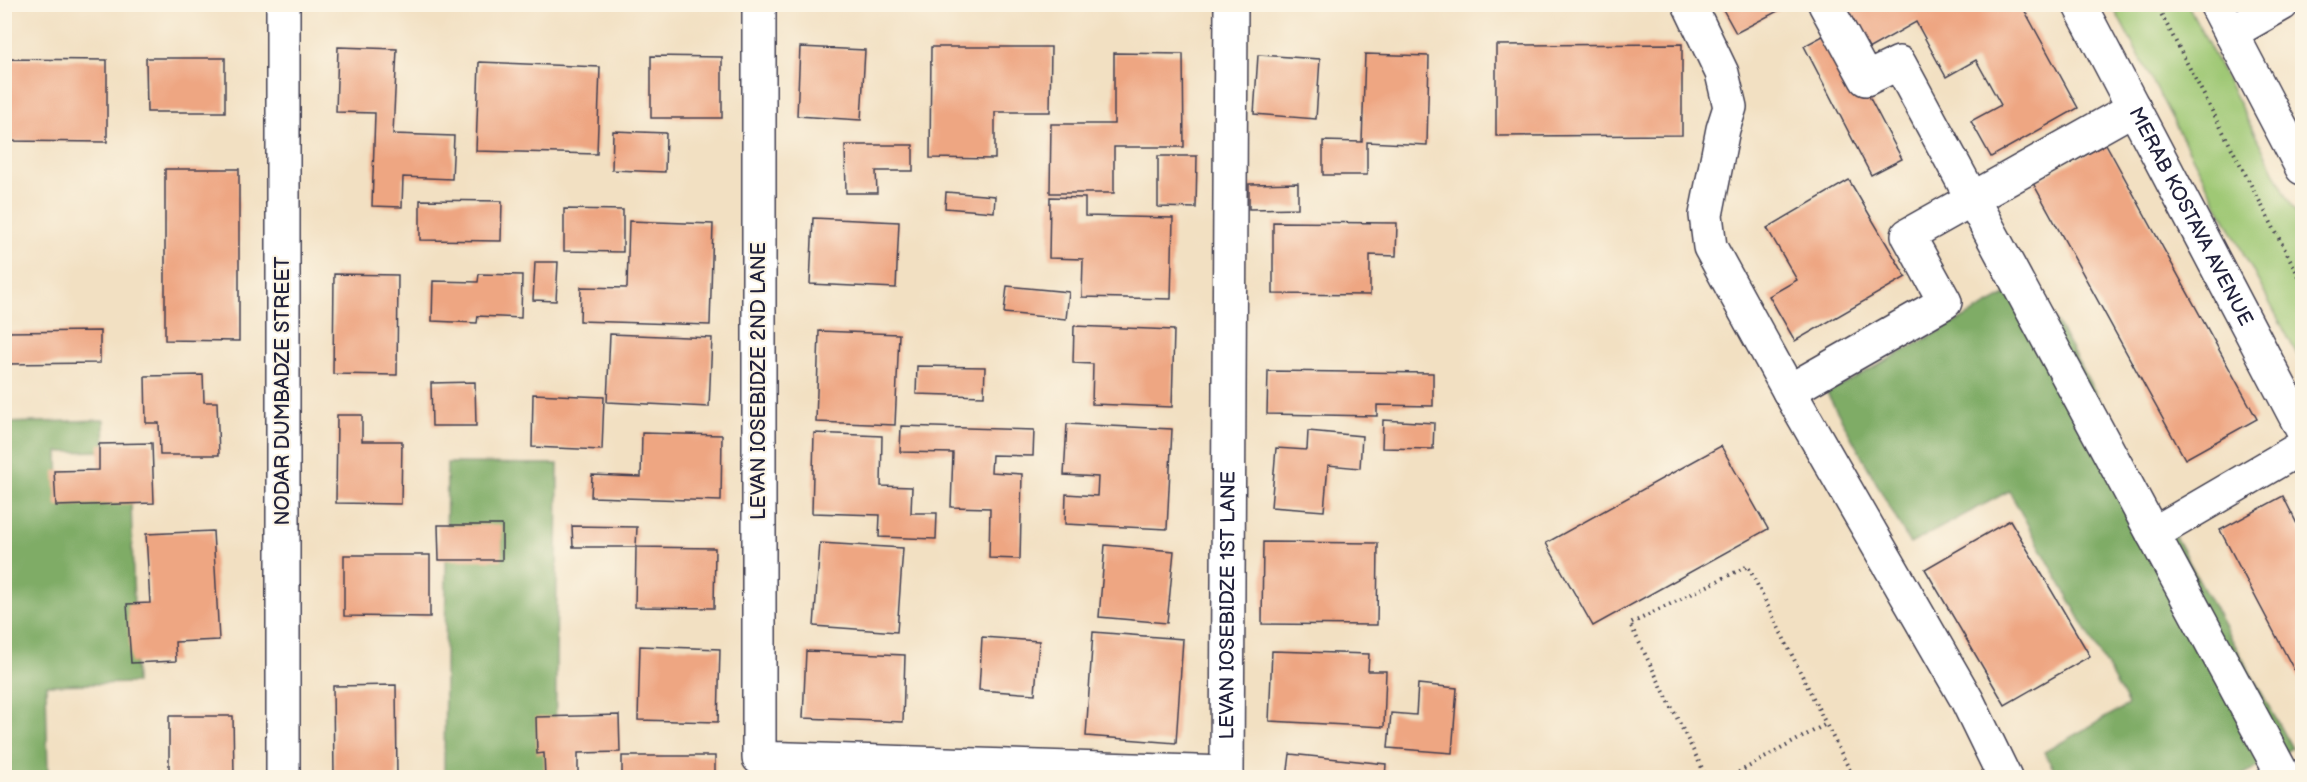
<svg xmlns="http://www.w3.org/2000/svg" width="2307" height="782" viewBox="0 0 2307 782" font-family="'Balsamiq Sans',sans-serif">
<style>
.green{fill:#9fc874;stroke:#607558;stroke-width:1.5}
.forest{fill:#7fac66;stroke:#506750;stroke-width:1.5}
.building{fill:#eea682}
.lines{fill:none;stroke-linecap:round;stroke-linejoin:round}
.minor-casing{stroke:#413e4f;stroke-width:36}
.path{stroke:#413e4f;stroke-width:4;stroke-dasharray:1.5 4.5;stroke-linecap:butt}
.minor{stroke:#fff;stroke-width:33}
.labels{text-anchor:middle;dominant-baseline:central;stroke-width:4.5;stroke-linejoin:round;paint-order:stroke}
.street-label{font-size:20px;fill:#22223b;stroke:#fcf5e5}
</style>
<rect width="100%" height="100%" fill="#fcf5e5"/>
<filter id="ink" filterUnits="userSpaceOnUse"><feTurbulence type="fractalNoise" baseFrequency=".0167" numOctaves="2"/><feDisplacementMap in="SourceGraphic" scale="12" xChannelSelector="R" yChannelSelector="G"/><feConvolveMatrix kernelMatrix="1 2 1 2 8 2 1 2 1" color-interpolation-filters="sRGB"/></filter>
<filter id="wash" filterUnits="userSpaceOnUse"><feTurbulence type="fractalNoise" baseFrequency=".008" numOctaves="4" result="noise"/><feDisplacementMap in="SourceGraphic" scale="24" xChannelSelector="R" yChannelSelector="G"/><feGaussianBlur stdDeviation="1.35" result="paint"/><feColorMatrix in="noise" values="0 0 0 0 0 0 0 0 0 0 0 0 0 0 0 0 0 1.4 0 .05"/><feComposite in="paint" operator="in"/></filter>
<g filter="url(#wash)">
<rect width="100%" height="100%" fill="#f2e0c2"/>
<polygon class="green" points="2112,5 2188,5 2302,225 2302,364"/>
<g class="forest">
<polygon points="2033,280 2292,748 2239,777 2058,777 2044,752 2128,705 2009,491 1910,544 1827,393"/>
<polygon points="104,420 105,451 58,452 59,502 131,501 136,683 46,685 48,777 5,777 4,423"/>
<polygon points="447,463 558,464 555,777 444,778"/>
</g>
<g id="blocks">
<g class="building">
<polygon points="1720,4 1791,4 1736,33"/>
<polygon points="1834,4 2021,4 2078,108 1991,157 1971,121 2001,105 1976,60 1946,77 1916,22 1861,53"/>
<polygon points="1834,30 1902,159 1871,175 1804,46"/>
<polygon points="1682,44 1682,135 1496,136 1496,45"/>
<polygon points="338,47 397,49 393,134 454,136 452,179 403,177 402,207 372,206 375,113 336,112"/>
<polygon points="800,47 865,50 861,120 797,116"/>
<polygon points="931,47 1051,47 1050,112 995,112 995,159 930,158"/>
<polygon points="1114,53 1183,54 1184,147 1114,147 1114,193 1050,193 1051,124 1114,124"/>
<polygon points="1365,54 1429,56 1427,145 1367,142 1367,175 1323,175 1323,141 1362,142"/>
<polygon points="1258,55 1320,59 1316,119 1254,114"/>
<polygon points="651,56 722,57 722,118 651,118"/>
<polygon points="146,58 225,58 225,112 147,112"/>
<polygon points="4,59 107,60 107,142 4,141"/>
<polygon points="479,62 600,67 597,154 476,151"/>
<polygon points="613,131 666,133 665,172 612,170"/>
<polygon points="2106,144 2257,419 2185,459 2033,183"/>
<polygon points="845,145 913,145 913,171 876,171 877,193 846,193"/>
<polygon points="1158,156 1197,156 1196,208 1158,207"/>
<polygon points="165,169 239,169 239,341 165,340"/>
<polygon points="1849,180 1906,277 1795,341 1769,296 1797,280 1767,228"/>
<polygon points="1298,183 1298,208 1249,209 1249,184"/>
<polygon points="946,192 995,196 994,212 945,208"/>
<polygon points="1050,197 1085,198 1085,216 1173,218 1171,299 1082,297 1083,259 1049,258"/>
<polygon points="420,200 502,201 501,241 420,240"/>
<polygon points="564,209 623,210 623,252 564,251"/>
<polygon points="813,218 899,222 896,288 810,284"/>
<polygon points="629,221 713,224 710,325 580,321 581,287 627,288"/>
<polygon points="1273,222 1397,223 1396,256 1370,255 1370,295 1273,294"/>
<polygon points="535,262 558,262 556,301 533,300"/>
<polygon points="334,274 398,275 397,375 333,374"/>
<polygon points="479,274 522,275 521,318 478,316 477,323 432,321 433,281 478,282"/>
<polygon points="1007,286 1069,292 1066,319 1004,313"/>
<polygon points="1074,326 1174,330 1172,407 1092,404 1093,364 1073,363"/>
<polygon points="100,331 100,363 4,364 4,332"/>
<polygon points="819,331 899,334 895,425 816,422"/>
<polygon points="610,334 712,338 709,407 607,402"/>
<polygon points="917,366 985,367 984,396 916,394"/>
<polygon points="1268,371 1433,373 1433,406 1377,405 1377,416 1267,414"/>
<polygon points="203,375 204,402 217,402 219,455 160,455 159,423 146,423 145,376"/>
<polygon points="475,382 476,426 432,426 431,383"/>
<polygon points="533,394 604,397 602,450 532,447"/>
<polygon points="337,415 362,415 362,441 402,441 401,504 336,503"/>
<polygon points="1383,420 1434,423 1433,449 1382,448"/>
<polygon points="1067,424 1172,429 1167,529 1065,524 1066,494 1097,496 1098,477 1064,475"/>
<polygon points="901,426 1034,430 1033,456 992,455 991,472 1022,474 1020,559 989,558 990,508 951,507 953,453 900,452"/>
<polygon points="1308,431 1362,436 1360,468 1328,465 1324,511 1271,507 1276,448 1307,450"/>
<polygon points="642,433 722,435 721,501 591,497 592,475 641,477"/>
<polygon points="814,433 882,436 881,486 912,487 911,513 937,513 936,539 879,537 880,515 812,513"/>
<polygon points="152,443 154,503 56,506 54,471 99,470 99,444"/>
<polygon points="1721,446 1768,529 1593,626 1546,543"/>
<polygon points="2283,496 2302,534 2302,685 2220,530"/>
<polygon points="2010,520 2090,656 2005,705 1925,569"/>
<polygon points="438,525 502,525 502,560 439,560"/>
<polygon points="572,526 637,527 636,547 715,548 714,608 635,607 636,547 573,547"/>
<polygon points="213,531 219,640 175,642 176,661 131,663 127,604 150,603 146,534"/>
<polygon points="1263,542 1378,543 1377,625 1262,624"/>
<polygon points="820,543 903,548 897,632 814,626"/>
<polygon points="1105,545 1174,551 1167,623 1099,617"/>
<polygon points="344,555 430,555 430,617 344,616"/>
<polygon points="1093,632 1183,639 1176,743 1086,736"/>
<polygon points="982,637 1039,641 1035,694 979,690"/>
<polygon points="640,646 720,649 718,722 638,720"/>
<polygon points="806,651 905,655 903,722 803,718"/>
<polygon points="1272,651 1369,654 1368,671 1386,671 1384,727 1269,721"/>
<polygon points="1418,684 1457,688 1452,753 1388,748 1391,713 1416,715"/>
<polygon points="396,685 397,778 334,778 333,686"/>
<polygon points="619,715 620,752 578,753 578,778 545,778 544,753 537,754 536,717"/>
<polygon points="169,716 233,716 234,776 169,776"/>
<polygon points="1290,754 1386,764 1385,778 1287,778"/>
<rect x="622" y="756" width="93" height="22"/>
</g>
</g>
</g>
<g filter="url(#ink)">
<use href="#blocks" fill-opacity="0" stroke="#413e4f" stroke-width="1.5"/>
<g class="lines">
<defs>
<g id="minor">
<polyline points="283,4 283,778"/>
<path id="s1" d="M759 4V758L1227 773 1231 4"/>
<polyline points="1689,4 1722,73 1730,107 1723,129 1706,215 1710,247 1789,391 1967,700 2005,778"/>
<polyline points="1825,4 1866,79 1899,63 2282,773 2274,778"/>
<path id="s2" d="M2079 4 2302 429"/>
<polyline points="2216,4 2302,168"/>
<polyline points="2231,33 2282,4"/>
<polyline points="1789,391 1945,302 1908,235 2134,108"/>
<polyline points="2153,534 2302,447"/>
</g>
</defs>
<use href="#minor" class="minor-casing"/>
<g class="path">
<polyline points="2156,4 2302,282"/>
<polyline points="1707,778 1630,624 1748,566 1826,724"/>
<polyline points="1728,778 1826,724 1854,778"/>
</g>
<use href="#minor" class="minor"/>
</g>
</g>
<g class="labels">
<g class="street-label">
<text stroke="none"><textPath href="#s2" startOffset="240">MERAB KOSTAVA AVENUE</textPath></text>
<text transform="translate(759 381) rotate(-90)">LEVAN IOSEBIDZE 2ND LANE</text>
<text transform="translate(283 391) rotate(-90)">NODAR DUMBADZE STREET</text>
<text stroke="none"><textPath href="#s1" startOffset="1390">LEVAN IOSEBIDZE 1ST LANE</textPath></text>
</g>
</g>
<rect width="2307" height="782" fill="none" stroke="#fcf5e5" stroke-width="24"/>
</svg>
